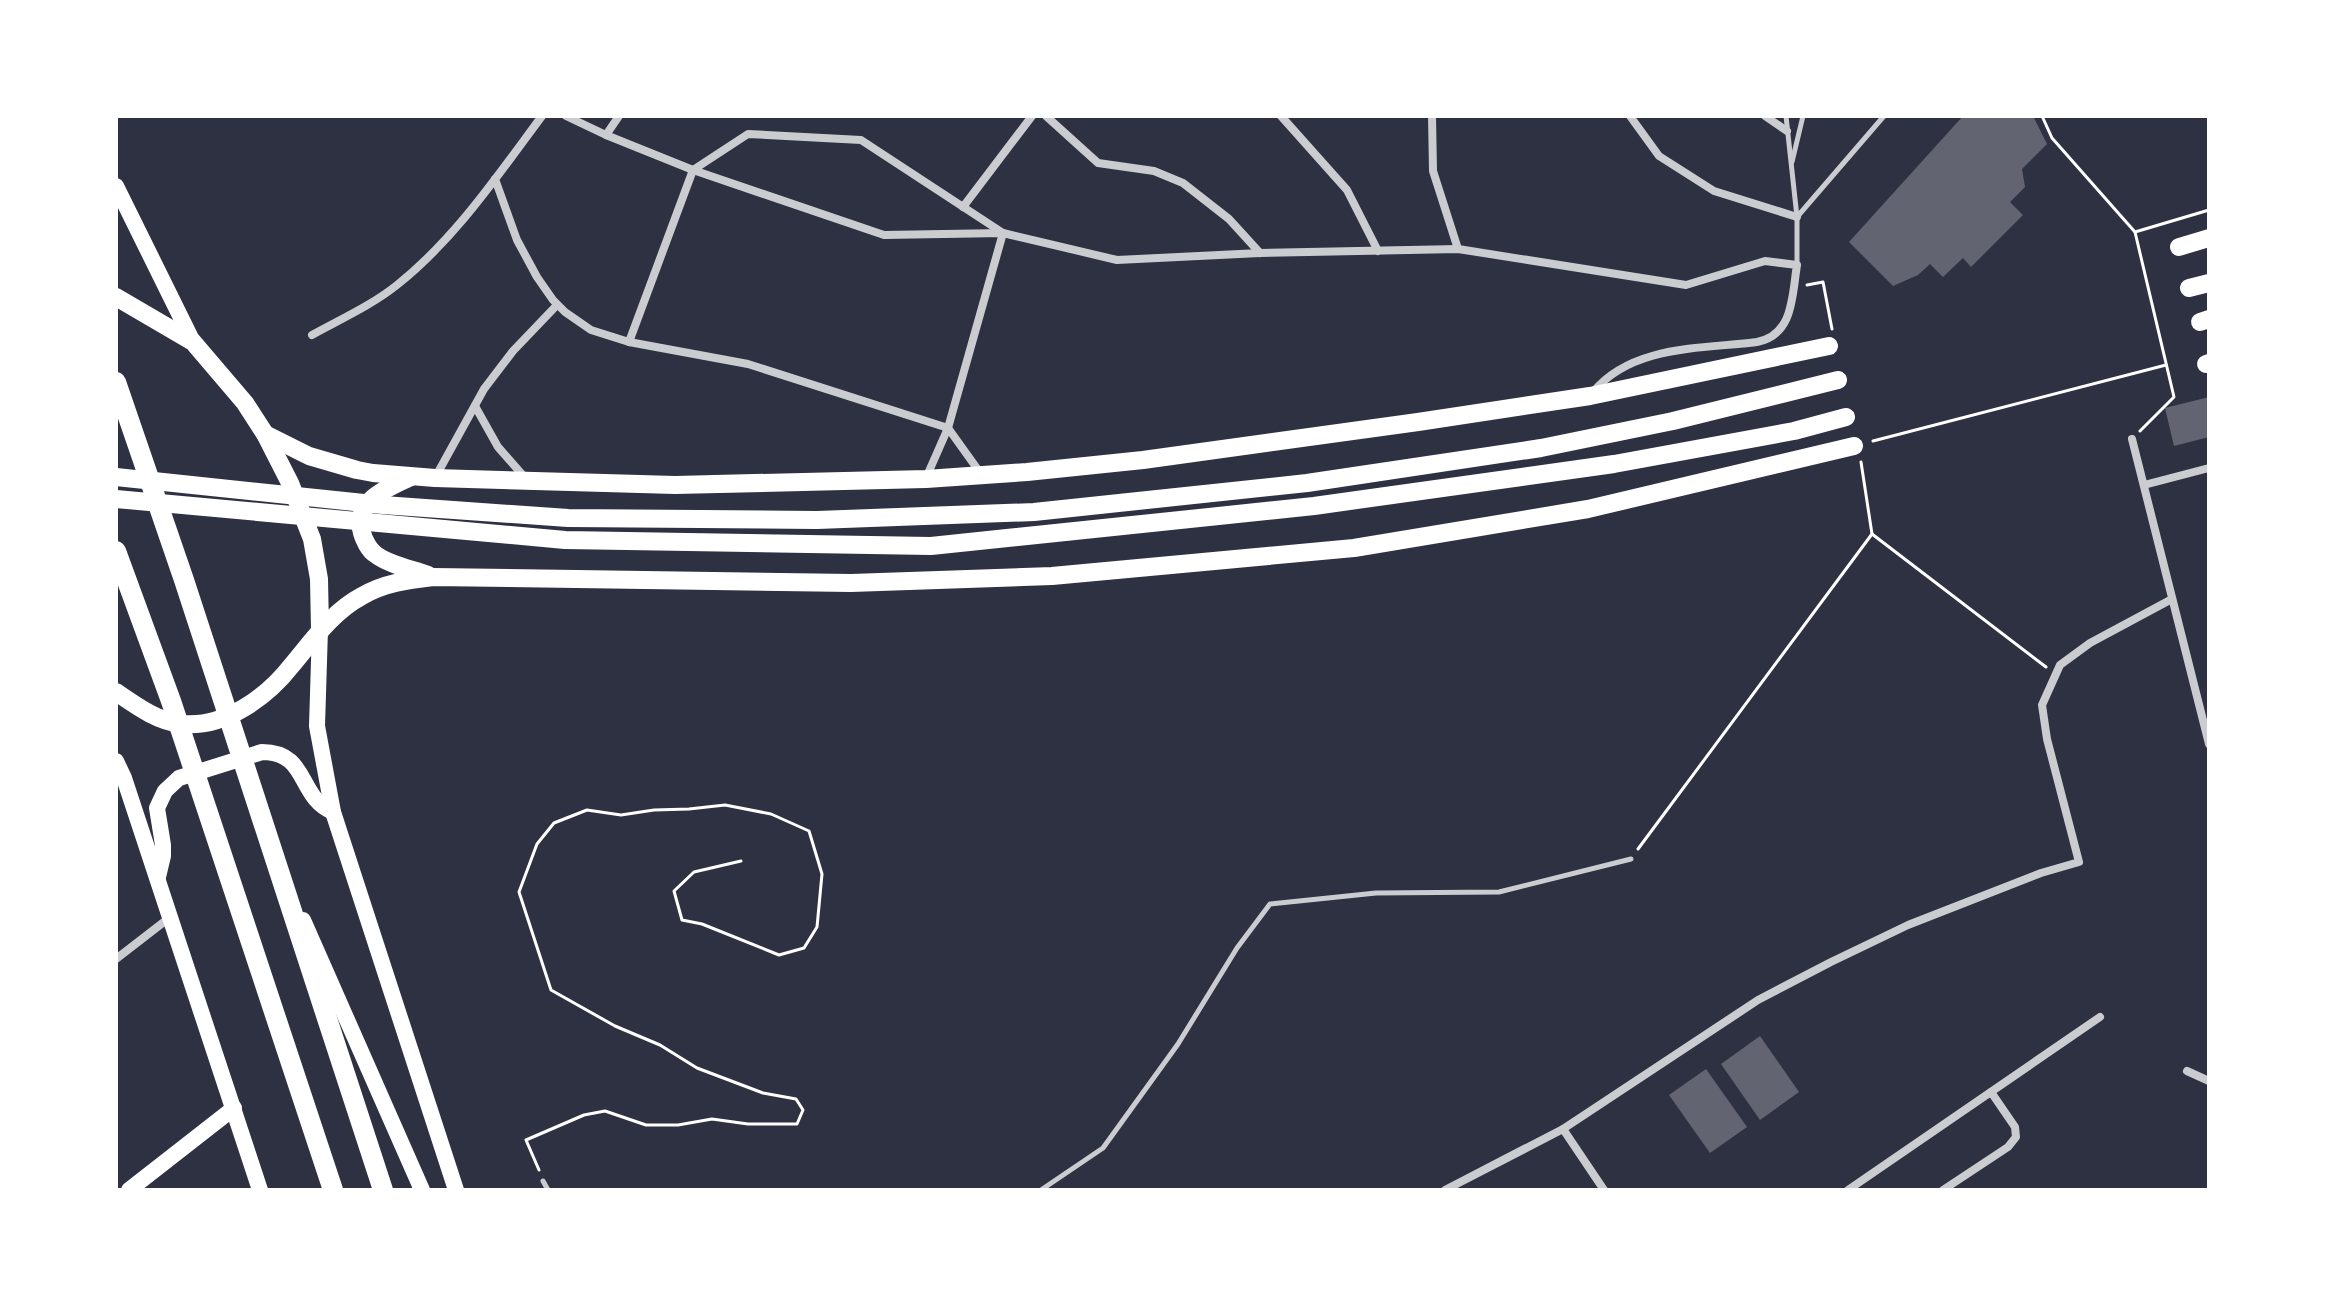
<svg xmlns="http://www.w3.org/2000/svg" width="2325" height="1306" viewBox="0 0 2325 1306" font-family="Rubik,sans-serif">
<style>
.building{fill:#626471}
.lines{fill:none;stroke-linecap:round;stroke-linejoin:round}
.path{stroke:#fff;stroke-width:3}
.service{stroke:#caccd0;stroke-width:5}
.minor{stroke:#caccd0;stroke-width:8}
.secondary{stroke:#fff;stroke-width:16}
.trunk{stroke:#fff;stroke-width:18}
.motorway{stroke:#fff;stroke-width:20}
</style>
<rect width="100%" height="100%" fill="#2d3142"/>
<g class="building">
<polygon points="1963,116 2033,116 2047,144 2022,169 2025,187 2010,202 2023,215 1971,267 1963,258 1943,277 1930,264 1918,275 1893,286 1849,242"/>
<polygon points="2209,397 2209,437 2174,446 2165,408"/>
<polygon points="1760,1036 1799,1092 1760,1120 1721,1064"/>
<polygon points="1706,1069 1747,1127 1710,1153 1669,1095"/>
</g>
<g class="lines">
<g class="path">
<polyline points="2042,116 2052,138 2135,232"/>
<polyline points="1807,285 1823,282 1832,329"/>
<polyline points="2140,431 2174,397 2135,232 2209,210"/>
<polyline points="1873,441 2166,365"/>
<polyline points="1861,462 1872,534 2046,667"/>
<polyline points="1638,849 1872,534"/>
<polyline points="539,1170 526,1140 584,1115 605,1111 646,1125 678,1125 712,1119 748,1124 797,1124 803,1110 796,1099 763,1093 697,1068 660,1045 615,1026 551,990 519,892 537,844 554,823 587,810 621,815 654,810 689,809 725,805 771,814 809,831 822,874 817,927 804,948 779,955 702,924 682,920 674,891 694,872 741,861"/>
</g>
<g class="service">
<polyline points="1786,116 1797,217 1797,265"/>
<polyline points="1792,162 1803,116"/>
<polyline points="1797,217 1884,116"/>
<polyline points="543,1181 548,1190"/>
<polyline points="1041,1190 1103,1148 1178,1044 1237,948 1270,904 1376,893 1499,892 1631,859"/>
</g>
<g class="minor">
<path d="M566 116 606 135 693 170 884 235 1003 233 1117 260 1260 253 1458 249 1686 285 1765 261 1797 265C1792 295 1794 335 1757 342 1701 349 1632 345 1593 392"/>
<polyline points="1046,116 1098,163 1154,171 1183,183 1229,219 1260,253"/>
<polyline points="1281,116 1347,190 1378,251"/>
<polyline points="1432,116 1433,171 1458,249"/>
<polyline points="1630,116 1659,156 1714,191 1797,217"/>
<polyline points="1765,116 1787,131"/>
<polyline points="606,135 619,116"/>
<polyline points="495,179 517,240 537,277 553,300 565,312 591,330 629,342 748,364 948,428 981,474"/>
<polyline points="963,207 1032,116"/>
<path d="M312 335C341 319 372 305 397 285 455 239 498 175 542 116"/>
<polyline points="629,342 693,170 748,134 861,140 1003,233 948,428 926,478"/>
<polyline points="475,406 498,447 527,480"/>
<polyline points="2132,439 2209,744"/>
<polyline points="436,476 484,389 513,351 557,305"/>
<polyline points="2144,485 2209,468"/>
<polyline points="116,959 169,918"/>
<polyline points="2187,1071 2209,1081"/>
<polyline points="1563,1129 1604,1190"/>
<polyline points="1445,1190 1563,1129 1758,1000 1831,962 1908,925 2041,873 2079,862 2047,739 2042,705 2060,665 2090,643 2172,599"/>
<polyline points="1848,1190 2100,1017"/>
<polyline points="1943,1190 2008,1147 2016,1137 2015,1127 1991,1092"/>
</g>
<g class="secondary">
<polyline points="116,186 193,342"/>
<polyline points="320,629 317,726 333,812 456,1190"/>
<polyline points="116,761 124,778 260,1190"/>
<path d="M158 877 163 856V845L157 808 165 791 179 778 262 752C309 752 297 797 333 812"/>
<polyline points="303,920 422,1190"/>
<polyline points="129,1190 234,1108"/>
</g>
<g class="trunk">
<polyline points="2179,247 2209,238"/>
<polyline points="2189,288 2209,283"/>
<polyline points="116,297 193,342 245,403 265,434 290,483 312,539 319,579 320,629"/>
<polyline points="2200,322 2209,319"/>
<polyline points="2206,364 2209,363"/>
<polyline points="265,434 309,456 357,470 373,473 435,478 675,485 926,479 1027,472 1143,460 1418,422 1590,396 1829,346"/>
<polyline points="116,477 383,505 568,518 817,520 1034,512 1307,483 1541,448 1673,421 1838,380"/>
<path d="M411 477C387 488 353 501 362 533 364 540 369 550 375 554 389 565 412 569 428 575"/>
<polyline points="116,499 565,540 931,546 1314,506 1614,464 1794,431 1846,417"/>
<path d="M116 692C135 705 158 722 182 724 225 728 267 697 292 665 313 640 332 612 362 596 384 583 408 580 433 577L851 583 1052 576 1354 548 1588 509 1854 446"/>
</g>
<g class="motorway">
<polyline points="116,382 184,580 383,1190"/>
<polyline points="116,551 171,701 333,1190"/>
</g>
</g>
<rect width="2325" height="1306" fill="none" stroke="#ffffff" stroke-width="236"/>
</svg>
